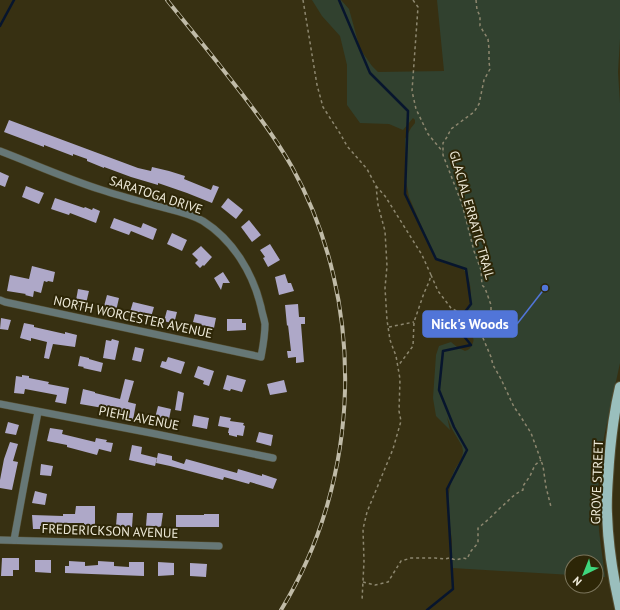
<svg xmlns="http://www.w3.org/2000/svg" width="620" height="610" font-family="'PT Sans',sans-serif">
	<style>
		.green { fill: #31412f }
		.lines { fill: none; stroke-linecap: round; stroke-linejoin: round }
		.stream { stroke: #07152d; stroke-width: 2.5 }
		.building { fill: #aea8c8 }
		.minor-casing { stroke: #544e32; stroke-width: 8 }
		.primary-casing { stroke: #544e32; stroke-width: 12 }
		.path { stroke: #8d876f; stroke-width: 1.5; stroke-dasharray: 3 3; stroke-linecap: butt }
		.minor { stroke: #667776; stroke-width: 7 }
		.primary { stroke: #9abfbd; stroke-width: 10 }
		.rail-casing { stroke: #c0bba7; stroke-width: 4 }
		.rail { stroke: #2d2607; stroke-width: 2.5; stroke-dasharray: 8; stroke-linecap: butt }
		.labels { text-anchor: middle; dominant-baseline: central; stroke-width: 4; stroke-linejoin: round; paint-order: stroke }
		.street-label { font-size: 13px; fill: #eeead9; stroke: #2d2607 }
		.leader { fill: none; stroke: #5175d8; stroke-width: 1.5 }
		.callout-dot { fill: #5175d8; stroke: #2d2607; stroke-width: 1.5 }
		.callout { fill: #5175d8; stroke: #5175d8; stroke-width: 1.5 }
		.callout-label { font-size: 14px; text-anchor: middle; font-weight: bold; fill: #fff }
	</style>
	<rect width="100%" height="100%" fill="#373012"/>
	<path class="green" d="M 312,0 L 341,0 L 349,9 L 360,49 L 372,66 L 378,72 L 444,71 L 437,0 L 620,0 L 620,39 L 618,72 L 620,103 L 620,363 L 604,437 L 600,466 L 598,489 L 599,531 L 605,577 L 596,576 L 596,562 L 572,562 L 572,575 L 452,568 L 452,541 L 448,509 L 448,499 L 452,476 L 455,469 L 462,458 L 463,451 L 462,446 L 452,429 L 447,417 L 450,430 L 436,416 L 433,398 L 436,355 L 439,346 L 451,342 L 457,347 L 465,351 C 468,350 470,349 472,345 C 478,334 464,331 463,321 C 463,316 466,313 468,310 C 472,299 472,283 466,273 C 461,264 452,266 444,263 C 440,262 437,259 434,255 L 409,197 L 406,181 L 405,139 L 411,128 L 415,123 L 415,120 L 413,118 L 403,130 L 389,124 L 360,123 L 347,105 L 347,65 L 340,36 L 322,16 Z"/>
	<g class="lines">
		<g class="stream">
			<path d="M 339,0 L 370,73 L 408,111 L 405,194 L 436,259 L 466,269 L 471,304 L 455,325 L 471,345 L 443,351 L 439,390 L 454,427 L 467,450 L 447,489 L 453,589 L 427,610"/>
			<path d="M 0,26 L 14,0"/>
		</g>
	</g>
	<g class="building">
		<path d="M 9,120 L 138,168 L 151,171 L 152,167 L 169,171 L 185,176 L 184,179 L 211,190 L 213,185 L 219,187 L 212,203 L 187,193 L 158,183 L 158,185 L 131,177 L 104,167 L 104,168 L 87,161 L 87,159 L 73,154 L 73,156 L 44,145 L 44,147 L 4,132 Z"/>
		<path d="M 0,172 L 9,176 L 5,187 L 0,185 Z"/>
		<path d="M 26,186 L 44,193 L 39,204 L 22,197 Z"/>
		<path d="M 55,198 L 84,208 L 85,207 L 92,210 L 93,208 L 100,211 L 96,223 L 70,213 L 69,215 L 51,209 Z"/>
		<path d="M 228,198 L 243,210 L 236,219 L 221,207 Z"/>
		<path d="M 114,218 L 141,228 L 143,223 L 157,229 L 153,240 L 131,231 L 129,235 L 110,228 Z"/>
		<path d="M 249,220 L 261,235 L 252,242 L 241,227 Z"/>
		<path d="M 172,233 L 187,240 L 182,251 L 167,244 Z"/>
		<path d="M 270,244 L 280,260 L 268,267 L 263,258 L 265,257 L 260,250 Z"/>
		<path d="M 201,246 L 212,257 L 204,266 L 203,265 L 200,268 L 195,263 L 198,260 L 192,254 Z"/>
		<path d="M 32,266 L 55,272 L 53,282 L 48,281 L 47,282 L 44,281 L 41,293 L 34,291 L 33,297 L 25,295 L 26,294 L 7,291 L 10,275 L 29,279 Z"/>
		<path d="M 223,272 L 230,283 L 223,283 L 221,290 L 214,278 Z"/>
		<path d="M 285,274 L 288,283 L 291,283 L 294,291 L 279,295 L 275,277 Z"/>
		<path d="M 78,289 L 89,291 L 85,308 L 75,306 Z"/>
		<path d="M 107,295 L 119,298 L 116,311 L 111,310 L 111,312 L 103,310 Z"/>
		<path d="M 133,302 L 154,307 L 151,317 L 130,312 Z"/>
		<path d="M 298,304 L 299,317 L 305,317 L 305,324 L 301,324 L 304,362 L 296,363 L 296,357 L 288,358 L 287,351 L 291,351 L 288,325 L 287,326 L 285,305 Z"/>
		<path d="M 167,310 L 177,312 L 174,324 L 164,321 Z"/>
		<path d="M 195,314 L 216,318 L 214,328 L 201,325 L 202,324 L 193,322 Z"/>
		<path d="M 1,318 L 11,320 L 8,330 L 0,329 Z"/>
		<path d="M 227,319 L 242,319 L 242,323 L 246,323 L 246,330 L 227,331 Z"/>
		<path d="M 24,323 L 34,325 L 34,327 L 65,334 L 65,332 L 77,335 L 75,347 L 53,344 L 49,359 L 44,358 L 47,342 L 31,338 L 31,341 L 20,338 Z"/>
		<path d="M 112,339 L 119,341 L 115,360 L 103,358 L 106,340 L 111,341 Z"/>
		<path d="M 135,347 L 144,349 L 141,362 L 132,360 Z"/>
		<path d="M 80,356 L 89,358 L 89,359 L 103,363 L 101,372 L 83,368 L 84,367 L 78,366 Z"/>
		<path d="M 168,357 L 185,362 L 181,374 L 160,367 L 162,361 L 166,362 Z"/>
		<path d="M 198,366 L 214,371 L 209,386 L 203,384 L 204,381 L 194,377 Z"/>
		<path d="M 22,375 L 29,376 L 29,378 L 49,382 L 48,384 L 69,388 L 66,404 L 55,402 L 57,395 L 25,389 L 24,394 L 14,393 L 16,376 L 22,377 Z"/>
		<path d="M 227,375 L 246,380 L 242,392 L 231,389 L 230,391 L 223,389 Z"/>
		<path d="M 125,379 L 134,381 L 128,402 L 136,404 L 133,420 L 125,418 L 125,417 L 107,412 L 107,410 L 103,408 L 80,404 L 83,389 L 95,392 L 95,393 L 120,399 Z"/>
		<path d="M 284,380 L 287,392 L 270,395 L 267,384 Z"/>
		<path d="M 178,391 L 184,393 L 181,411 L 175,410 Z"/>
		<path d="M 158,406 L 171,409 L 169,419 L 163,418 L 162,424 L 154,422 Z"/>
		<path d="M 194,415 L 209,418 L 207,429 L 192,426 Z"/>
		<path d="M 220,416 L 231,418 L 230,421 L 244,423 L 243,425 L 245,426 L 243,436 L 237,435 L 237,437 L 229,435 L 229,433 L 228,433 L 229,428 L 218,426 Z"/>
		<path d="M 8,422 L 19,425 L 16,435 L 5,433 Z"/>
		<path d="M 50,428 L 63,430 L 62,434 L 95,442 L 96,438 L 107,440 L 106,442 L 113,443 L 111,452 L 99,449 L 97,455 L 67,447 L 67,445 L 47,441 Z"/>
		<path d="M 259,432 L 273,435 L 271,446 L 256,442 Z"/>
		<path d="M 10,442 L 18,444 L 13,461 L 18,462 L 12,490 L 0,488 L 0,480 L 4,459 Z"/>
		<path d="M 132,445 L 142,447 L 141,454 L 157,458 L 155,466 L 129,460 Z"/>
		<path d="M 158,453 L 172,456 L 172,460 L 184,464 L 186,459 L 237,473 L 238,469 L 262,476 L 262,474 L 277,479 L 273,489 L 250,482 L 249,484 L 224,477 L 223,480 L 170,466 L 156,463 Z"/>
		<path d="M 41,464 L 53,466 L 51,476 L 40,475 Z"/>
		<path d="M 35,491 L 47,494 L 45,505 L 32,503 Z"/>
		<path d="M 76,506 L 95,506 L 95,526 L 84,525 L 84,523 L 57,523 L 57,524 L 44,524 L 44,526 L 40,526 L 40,529 L 33,529 L 32,515 L 63,516 L 63,514 L 75,514 Z"/>
		<path d="M 117,513 L 133,513 L 132,527 L 116,526 Z"/>
		<path d="M 147,513 L 163,513 L 161,527 L 146,526 Z"/>
		<path d="M 204,514 L 219,514 L 219,527 L 176,527 L 176,515 L 204,515 Z"/>
		<path d="M 2,558 L 19,558 L 19,570 L 13,570 L 13,576 L 1,576 Z"/>
		<path d="M 35,560 L 51,560 L 51,573 L 35,572 Z"/>
		<path d="M 69,561 L 85,562 L 85,566 L 98,565 L 98,561 L 114,562 L 114,566 L 129,567 L 129,562 L 144,562 L 144,576 L 65,573 L 65,566 L 69,566 Z"/>
		<path d="M 158,562 L 174,563 L 174,575 L 158,576 Z"/>
		<path d="M 190,563 L 207,564 L 206,577 L 190,576 Z"/>
	</g>
	<g class="lines">
		<g class="minor-casing">
			<g id="minor">
				<path d="M 0,151 C 34,164 67,179 102,190 C 120,196 139,201 157,206 C 172,210 189,213 203,221 C 233,240 253,273 261,307 C 262,313 264,318 265,324 C 265,336 263,346 261,357 L 5,302 L 0,300"/>
				<path d="M 0,404 L 151,433 L 273,458"/>
				<path d="M 0,540 L 219,546"/>
				<path d="M 14,540 L 24,485 L 38,412"/>
			</g>
		</g>
		<g class="primary-casing">
			<path id="primary" d="M 620,387 C 614,412 611,437 609,462 C 608,480 606,497 607,514 C 608,546 613,577 620,608"/>
		</g>
		<g class="path">
			<path d="M 303,0 L 317,85 L 323,107 L 341,135 L 347,146 L 367,169 L 376,186 L 378,205 L 385,231 L 387,266 L 385,288 L 387,320 L 390,340 L 396,356 L 400,379 L 399,411 L 401,421 L 393,449 L 367,512 L 363,529 L 364,561 L 362,601"/>
			<path d="M 413,0 L 418,7 L 412,91 L 416,109 L 428,134 L 443,152"/>
			<path d="M 476,0 L 477,10 L 480,16 L 480,26 L 488,39 L 489,49 L 489,62 L 490,69 L 484,80 L 479,104 L 474,112 L 451,129 L 447,137 L 443,143 L 443,155 L 462,204 L 474,251 L 481,270 L 482,285 L 485,288 L 491,305 L 491,312 L 480,331"/>
			<path d="M 376,186 L 385,196 L 422,255 L 431,275 L 429,282 L 424,293 L 414,322 L 413,346 L 398,366"/>
			<path d="M 431,275 L 438,291 L 451,308 L 460,313 L 466,322 L 480,331 L 491,357 L 493,365 L 501,379 L 514,407 L 519,414 L 531,433 L 543,466 L 546,487 L 551,507"/>
			<path d="M 389,327 L 414,322"/>
			<path d="M 363,582 L 375,585 L 388,582 L 401,561 L 411,558 L 435,558 L 445,559 L 449,558 L 456,560 L 463,558 L 467,559 L 471,551 L 478,543 L 478,528 C 486,522 493,515 500,508 C 509,501 512,495 523,490 L 523,486 L 530,476 L 535,465 L 541,460"/>
		</g>
		<use href="#minor" class="minor"/>
		<use href="#primary" class="primary"/>
		<g class="rail-casing">
			<path id="rail" d="M 167,0 C 187,25 208,50 228,76 C 251,105 274,135 292,167 C 367,303 362,478 281,610"/>
		</g>
		<use href="#rail" class="rail"/>
	</g>
	<g class="labels">
		<g class="street-label">
			<text transform="translate(156 195) rotate(18)">SARATOGA DRIVE</text>
			<text transform="translate(472 215) rotate(74)">GLACIAL ERRATIC TRAIL</text>
			<text transform="translate(133 317) rotate(12)">NORTH WORCESTER AVENUE</text>
			<text transform="translate(139 418) rotate(11)">PIEHL AVENUE</text>
			<text transform="translate(597 482) rotate(-88)">GROVE STREET</text>
			<text transform="translate(110 531) rotate(2)">FREDERICKSON AVENUE</text>
		</g>
	</g>
	<path class="leader" d="M545 288L517 324"/>
	<circle class="callout-dot" cx="545" cy="288" r="4"/>
	<rect class="callout" x="423" y="311" width="94" height="26" rx="4"/>
	<g class="callout-label">
		<text x="470" y="329">Nick's Woods</text>
	</g>
	<g transform="translate(584 574) rotate(223)"><circle r="19" fill="#2d2607" stroke="#7a745b"/>
	<path d="M0-3L7 15L0 10L-7 15Z" fill="#3fd77d"/>
	<text y="-6" font-size="11" font-weight="bold" text-anchor="middle" fill="#eeead9">N</text>
	</g>
</svg>
